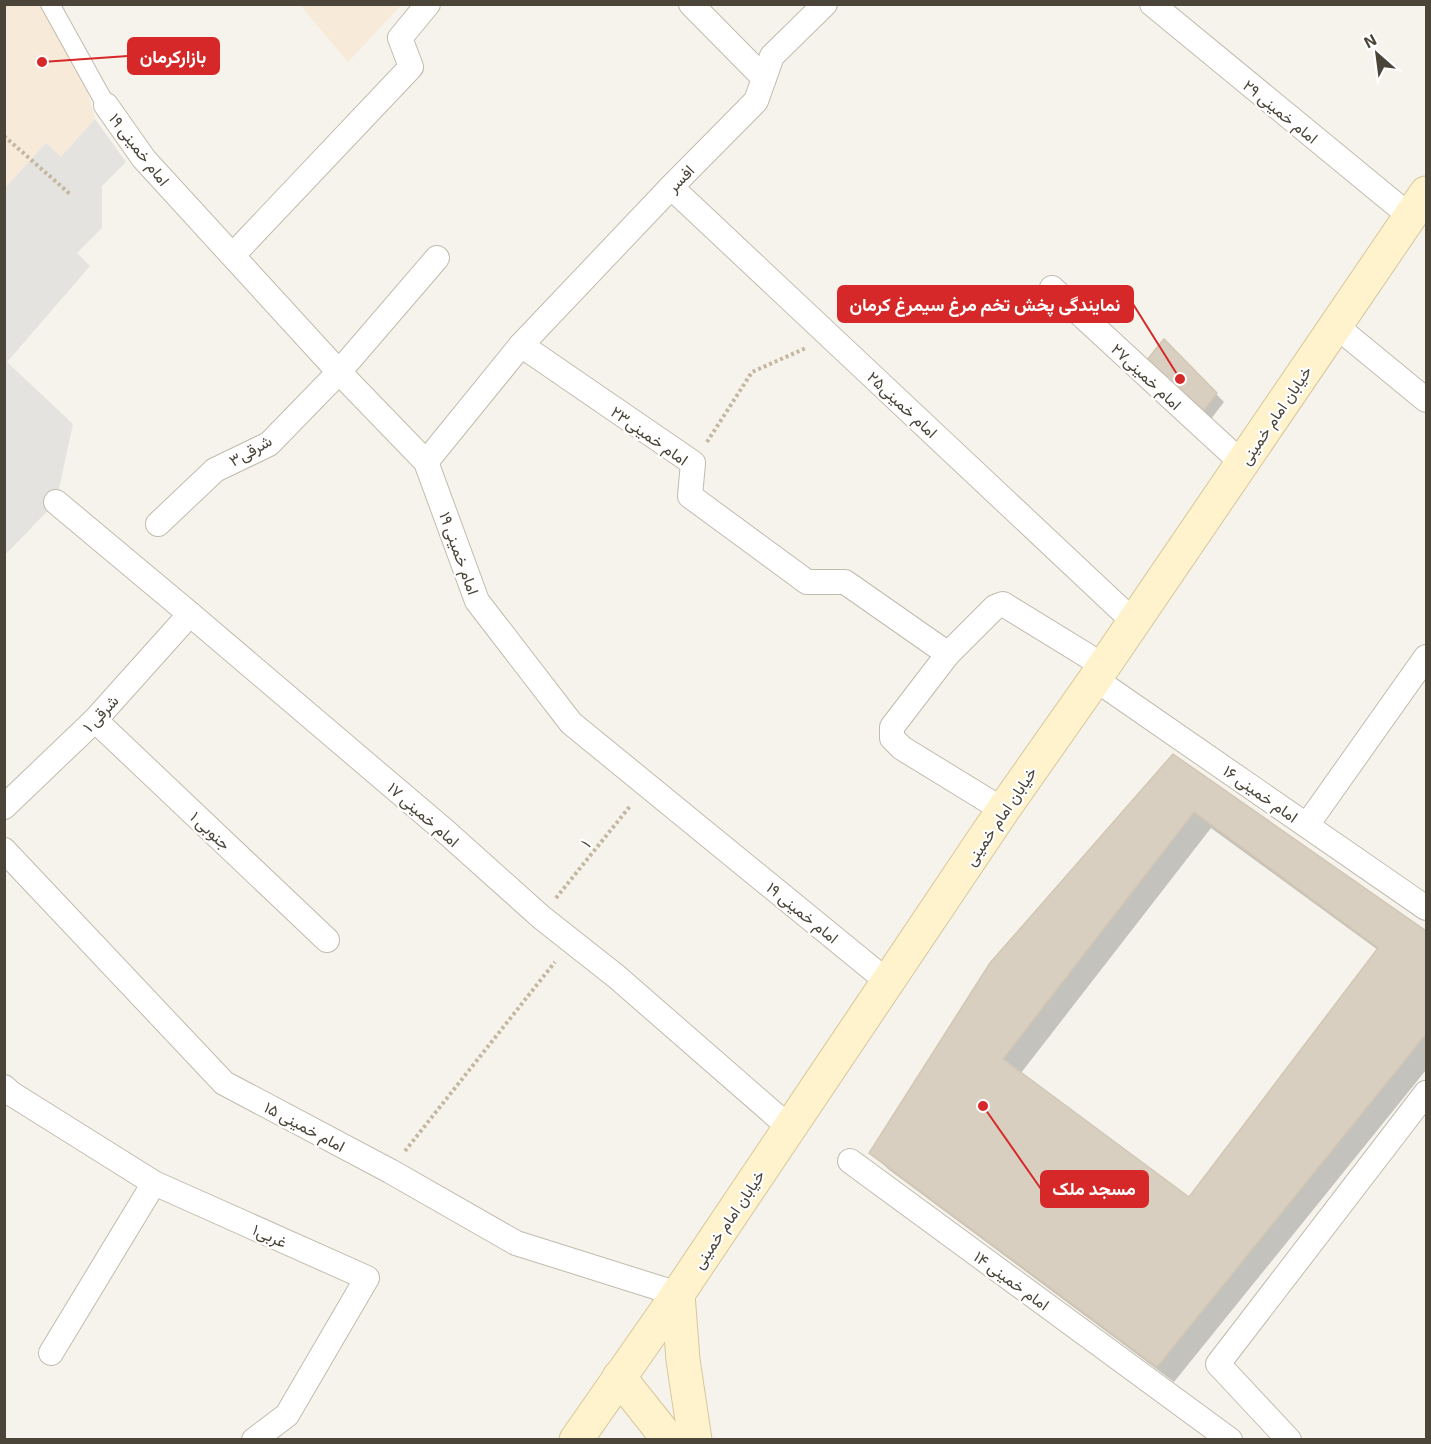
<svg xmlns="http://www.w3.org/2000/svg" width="1431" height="1444" font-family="'Exo 2',Vazirmatn,sans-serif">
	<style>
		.commercial { fill: #f7ead8 }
		.parking { fill: #e5e3e0 }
		.shadow { fill: #0003; fill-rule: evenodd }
		.building { fill: #d8cfc1; stroke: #d3c7b4; stroke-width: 1.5; fill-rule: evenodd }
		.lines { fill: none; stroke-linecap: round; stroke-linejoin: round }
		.pedestrian-casing { stroke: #c2bbae; stroke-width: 20 }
		.minor-casing { stroke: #c2bbae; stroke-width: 26 }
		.secondary-casing { stroke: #d6c79b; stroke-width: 35 }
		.path { stroke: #c4b79f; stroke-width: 4; stroke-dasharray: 3 3; stroke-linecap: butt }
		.pedestrian { stroke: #fff; stroke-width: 18 }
		.minor { stroke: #fff; stroke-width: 24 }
		.secondary { stroke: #fff3cd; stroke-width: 33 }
		.labels { text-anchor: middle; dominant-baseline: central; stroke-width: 4.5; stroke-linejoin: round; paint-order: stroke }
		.street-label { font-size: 16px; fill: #4b4439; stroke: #fff }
		.leader { fill: none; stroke: #d62828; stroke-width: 2 }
		.callout-dot { fill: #d62828; stroke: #fff; stroke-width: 2 }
		.callout { fill: #d62828; stroke: #d62828; stroke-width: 2 }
		.callout-label { font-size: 18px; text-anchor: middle; font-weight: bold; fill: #fff }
	</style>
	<rect width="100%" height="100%" fill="#f6f3ec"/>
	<g class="commercial">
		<path d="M 5,5 L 64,5 L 95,119 L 61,157 L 46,143 L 5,188 Z"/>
		<path d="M 300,5 L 401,5 L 348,62 Z"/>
	</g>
	<path class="parking" d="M 95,119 L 126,162 L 102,186 L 102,228 L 77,253 L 90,266 L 7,362 L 73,424 L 56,502 L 5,555 L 5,188 L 46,143 L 61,157 Z"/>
	<g class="shadow">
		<path d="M 1164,341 L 1224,402 L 1207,424 Z"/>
		<path d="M 1173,756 L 1426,933 L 1426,1070 L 1174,1382 L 888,1169 L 871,1152 ZM 1211,828 L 1378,950 L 1189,1200 L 1021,1073 Z"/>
	</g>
	<g class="building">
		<path d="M 1164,339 L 1217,393 L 1199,417 L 1143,365 Z"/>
		<path d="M 1173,754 L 1426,931 L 1426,1034 L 1157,1367 L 869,1153 L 990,963 ZM 1194,812 L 1378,948 L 1189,1197 L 1003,1059 Z"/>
	</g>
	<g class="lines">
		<g class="pedestrian-casing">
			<path id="pedestrian" d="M 50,4 L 106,105"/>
		</g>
		<g class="minor-casing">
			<g id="minor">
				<path d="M 691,4 L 764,78"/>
				<path d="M 1152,4 L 1411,217"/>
				<path d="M 106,105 L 144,159 L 339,372 L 426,462 L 477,601 L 571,723 L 888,982"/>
				<path d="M 671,187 L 1134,622"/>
				<path d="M 233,255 L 411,67 L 400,38 L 428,4"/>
				<path d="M 1052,288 L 1242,463"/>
				<path d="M 1336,326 L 1426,400"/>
				<path d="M 521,345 L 693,463 L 690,496 L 807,582 L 845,582 L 948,654"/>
				<path d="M 426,462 L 521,345 L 671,187 L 756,101 L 772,56 L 825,4"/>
				<path d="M 56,502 L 190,614 L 445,831 L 541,917 L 617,977 L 789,1127"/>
				<path d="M 158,524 L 215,470 L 269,444 L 339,372 L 437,258"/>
				<path d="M 1095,679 L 1426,908"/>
				<path d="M 95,720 L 327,940"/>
				<path d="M 4,807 L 95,720 L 190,614"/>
				<path d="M 1003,810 L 902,748 L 892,738 L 892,727 L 948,654 L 995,607 L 1003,604 L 1104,666"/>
				<path d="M 1307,825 L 1426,657"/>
				<path d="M 4,850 L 224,1083 L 390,1171 L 516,1243 L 678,1294"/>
				<path d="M 4,1087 L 12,1094 L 154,1183 L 367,1278 L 287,1415 L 254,1440"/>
				<path d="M 850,1161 L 1230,1440"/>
				<path d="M 51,1353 L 154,1183"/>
				<path d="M 1289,1440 L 1218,1364 L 1426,1093"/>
			</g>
		</g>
		<g class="secondary-casing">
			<g id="secondary">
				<path d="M 678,1294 L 683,1360 L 695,1440"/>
				<path d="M 619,1377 L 669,1440"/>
				<path d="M 576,1440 L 678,1294 L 1003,810 L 1095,679 L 1426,193"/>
			</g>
		</g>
		<g class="path">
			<path d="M 4,136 L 70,194"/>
			<path d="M 707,442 L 752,372 L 806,348"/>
			<path d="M 556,898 L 631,805"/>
			<path d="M 405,1151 L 555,962"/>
		</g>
		<use href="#pedestrian" class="pedestrian"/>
		<use href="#minor" class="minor"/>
		<use href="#secondary" class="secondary"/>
	</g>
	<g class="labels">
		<g class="street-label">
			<text transform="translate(1281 111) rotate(39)">امام خمینی ۲۹</text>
			<text transform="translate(140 149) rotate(52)">امام خمینی ۱۹</text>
			<text transform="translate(680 178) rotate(-46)">افسر</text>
			<text transform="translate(1147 376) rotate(43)">امام خمینی۲۷</text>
			<text transform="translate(903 404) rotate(43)">امام خمینی۲۵</text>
			<text transform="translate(1275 415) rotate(-56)">خیابان امام خمینی</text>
			<text transform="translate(650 435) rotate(35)">امام خمینی۲۳</text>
			<text transform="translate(250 450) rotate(-30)">شرقی۳</text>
			<text transform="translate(460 553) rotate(70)">امام خمینی ۱۹</text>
			<text transform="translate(100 713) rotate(-47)">۱ شرقی</text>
			<text transform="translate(1261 793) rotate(35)">امام خمینی ۱۶</text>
			<text transform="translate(424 814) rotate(41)">امام خمینی ۱۷</text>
			<text transform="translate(1000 816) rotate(-56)">خیابان امام خمینی</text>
			<text transform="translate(211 830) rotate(43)">۱ جنوبی</text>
			<text transform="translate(585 843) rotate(-51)">۱</text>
			<text transform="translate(803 912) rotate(39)">امام خمینی ۱۹</text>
			<text transform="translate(305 1126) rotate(28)">امام خمینی ۱۵</text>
			<text transform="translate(728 1219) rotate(-56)">خیابان امام خمینی</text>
			<text transform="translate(270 1235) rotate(24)">غربی۱</text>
			<text transform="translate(1012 1280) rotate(36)">امام خمینی ۱۴</text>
		</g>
	</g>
	<path class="leader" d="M42 62L128 56M1180 379L1133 304M983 1106L1041 1189"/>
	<g class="callout-dot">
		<circle cx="42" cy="62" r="6"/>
		<circle cx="1180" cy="379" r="6"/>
		<circle cx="983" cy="1106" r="6"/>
	</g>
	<g class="callout">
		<rect x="128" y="38" width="91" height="36" rx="6"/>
		<rect x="838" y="286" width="295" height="36" rx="6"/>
		<rect x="1041" y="1171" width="107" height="36" rx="6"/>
	</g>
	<g class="callout-label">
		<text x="173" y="63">بازارکرمان</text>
		<text x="985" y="311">نمایندگی پخش تخم مرغ سیمرغ کرمان</text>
		<text x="1094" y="1195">مسجد ملک</text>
	</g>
	<rect width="1431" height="1444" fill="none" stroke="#4b4439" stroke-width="12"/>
	<g transform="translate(1377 54) rotate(332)" stroke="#ffffff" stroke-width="4.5" paint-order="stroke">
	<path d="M0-4.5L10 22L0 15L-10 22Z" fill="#4b4439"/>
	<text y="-9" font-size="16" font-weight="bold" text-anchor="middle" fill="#4b4439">N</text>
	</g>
</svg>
